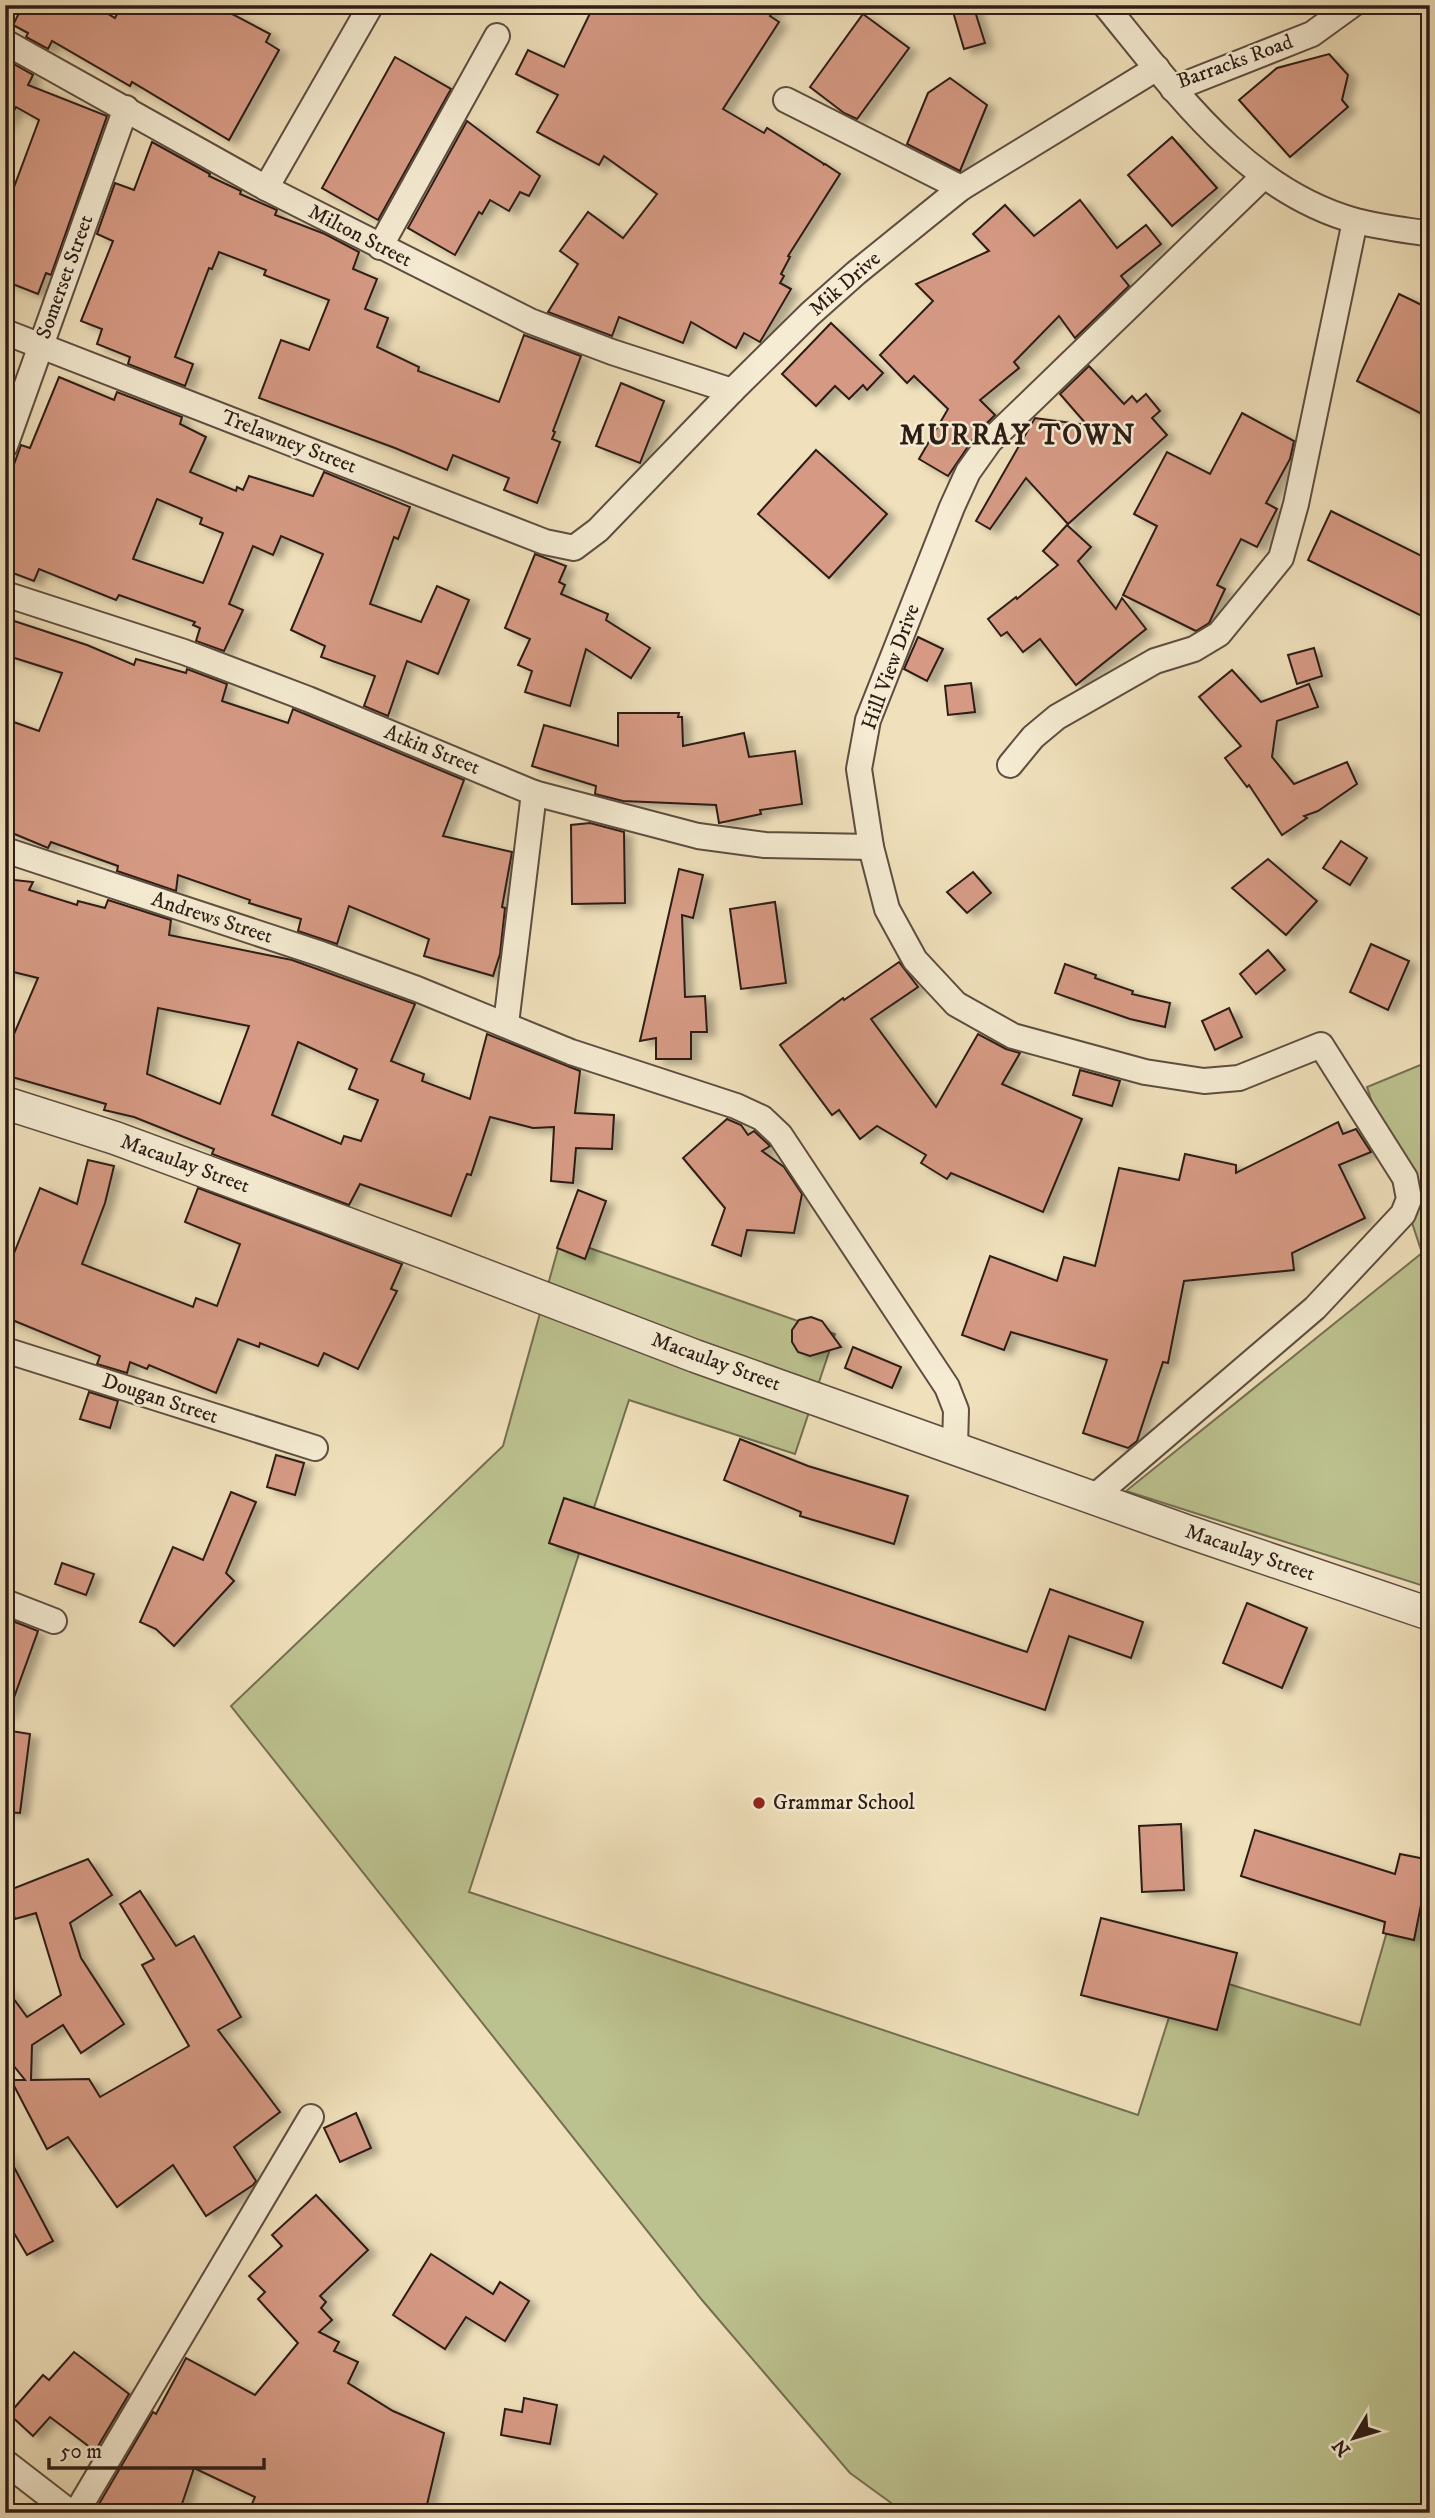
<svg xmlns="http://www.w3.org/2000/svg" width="1435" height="2518" font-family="'IM FELL DW Pica',serif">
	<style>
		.green { fill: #bcc28f; stroke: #746f52; stroke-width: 2 }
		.building { fill: #d69a84; stroke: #2d1c16; stroke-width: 2; fill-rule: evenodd; filter: url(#shadow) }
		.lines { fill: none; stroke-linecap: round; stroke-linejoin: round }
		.minor-casing { stroke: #5e4d40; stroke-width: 28 }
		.tertiary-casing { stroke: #5e4d40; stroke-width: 35 }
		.minor { stroke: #f5ecd3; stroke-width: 24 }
		.tertiary { stroke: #f5ecd3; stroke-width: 32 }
		.poi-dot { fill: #8f2418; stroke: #f5ecd3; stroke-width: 2.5 }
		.labels { text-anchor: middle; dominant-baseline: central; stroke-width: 5; stroke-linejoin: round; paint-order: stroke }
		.street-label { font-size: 21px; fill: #2d1c16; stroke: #f5ecd3 }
		.poi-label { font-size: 21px; fill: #2d1c16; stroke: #f5ecd3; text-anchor: start }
		.district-label { font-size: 28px; font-weight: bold; letter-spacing: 2px; fill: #2d1c16; stroke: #f5ecd3 }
	</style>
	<defs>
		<filter id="shadow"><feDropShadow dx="8" dy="4.5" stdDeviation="3.5" flood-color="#0004"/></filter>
	</defs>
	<rect width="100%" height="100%" fill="#f0e1bc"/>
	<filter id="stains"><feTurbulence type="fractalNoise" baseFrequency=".00286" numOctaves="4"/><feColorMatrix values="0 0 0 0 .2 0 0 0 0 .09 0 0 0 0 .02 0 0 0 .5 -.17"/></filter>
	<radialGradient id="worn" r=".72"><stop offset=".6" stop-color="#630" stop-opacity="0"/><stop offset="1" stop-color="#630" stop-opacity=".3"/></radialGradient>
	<g class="green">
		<path d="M 1430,1061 L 1430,1588 L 1126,1491 L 1422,1253 L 1367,1087 Z"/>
		<path d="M 561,1238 L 835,1334 L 795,1454 L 629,1400 L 469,1892 L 1138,2115 L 1184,1970 L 1360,2025 L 1397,1897 L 1430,1904 L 1430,2513 L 905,2513 L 850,2473 L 702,2300 L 231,1706 L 503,1446 Z"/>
	</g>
	<g class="building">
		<path d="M 23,5 L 93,5 L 115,18 L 122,5 L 215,5 L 270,34 L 266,42 L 279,50 L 229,140 L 132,82 L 130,86 L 52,41 L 48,49 L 26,37 L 28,33 L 13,25 Z"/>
		<path d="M 594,5 L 778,5 L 770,16 L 779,22 L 723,109 L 764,133 L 767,128 L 824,164 L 823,165 L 825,164 L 840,174 L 788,256 L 790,257 L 781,274 L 784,276 L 780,283 L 791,289 L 760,342 L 744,333 L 736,348 L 691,322 L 683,343 L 619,317 L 612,336 L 548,312 L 578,264 L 560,251 L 588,212 L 623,238 L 657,194 L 604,156 L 599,165 L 537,132 L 558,95 L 516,74 L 528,50 L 564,67 Z"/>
		<path d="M 951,5 L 973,5 L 985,43 L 964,49 Z"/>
		<path d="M 863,14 L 909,48 L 857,119 L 844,113 L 810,87 Z"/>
		<path d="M 1329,54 L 1348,75 L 1342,100 L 1348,107 L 1290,157 L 1239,100 L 1277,68 Z"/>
		<path d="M 395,57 L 451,89 L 378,220 L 322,188 Z"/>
		<path d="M 12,63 L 33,75 L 28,85 L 107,116 L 51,275 L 46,273 L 38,294 L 5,281 L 5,184 L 14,187 L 39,120 L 16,107 L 5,126 L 5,75 Z"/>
		<path d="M 950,78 L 987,105 L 960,171 L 907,144 L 928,93 Z"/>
		<path d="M 467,121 L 540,176 L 529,196 L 520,192 L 509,211 L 490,200 L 482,214 L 479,212 L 455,255 L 408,228 Z"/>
		<path d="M 1172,137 L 1217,188 L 1172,226 L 1128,175 Z"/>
		<path d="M 152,142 L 210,174 L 209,176 L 241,191 L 240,194 L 277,210 L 275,215 L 325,234 L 359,252 L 353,269 L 377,279 L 365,309 L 388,318 L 377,347 L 419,367 L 418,371 L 499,402 L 524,335 L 581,356 L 553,431 L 555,432 L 552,439 L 560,442 L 537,503 L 504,490 L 509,478 L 453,455 L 447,470 L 395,448 L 259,398 L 281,340 L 309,350 L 329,300 L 264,275 L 266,270 L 219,252 L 212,269 L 209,268 L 175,357 L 193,364 L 185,386 L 128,364 L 130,357 L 97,344 L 102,329 L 81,321 L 113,241 L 97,234 L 115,183 L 134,190 Z"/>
		<path d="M 1080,200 L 1117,248 L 1146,225 L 1161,244 L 1121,276 L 1129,286 L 1075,338 L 1059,316 L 1014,362 L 1019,368 L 980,400 L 995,415 L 978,432 L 948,476 L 919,459 L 948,409 L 914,376 L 907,383 L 880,355 L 933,301 L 916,284 L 989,251 L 973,234 L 1005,205 L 1034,236 Z"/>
		<path d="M 1399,294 L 1430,309 L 1430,418 L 1357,381 Z"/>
		<path d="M 831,323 L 883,373 L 867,390 L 863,385 L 849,399 L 835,386 L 816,406 L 782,374 Z"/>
		<path d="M 1089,366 L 1124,404 L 1132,396 L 1137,402 L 1146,394 L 1160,411 L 1152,418 L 1167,435 L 1068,524 L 1026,478 L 990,529 L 976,521 L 1035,418 L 1087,425 L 1060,394 Z"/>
		<path d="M 59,377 L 114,400 L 117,392 L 182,417 L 180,424 L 206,437 L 190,472 L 236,491 L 237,487 L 243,490 L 249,476 L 313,496 L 324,472 L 410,507 L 398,539 L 394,537 L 370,604 L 421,622 L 437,586 L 469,600 L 438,674 L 407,661 L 388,716 L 364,706 L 375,676 L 321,657 L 325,646 L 291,630 L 323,554 L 281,536 L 273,555 L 253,546 L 229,604 L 243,610 L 224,651 L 196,641 L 200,628 L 193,625 L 195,622 L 119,595 L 116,600 L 39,569 L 34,581 L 5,570 L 5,465 L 13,467 L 21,445 L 30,448 ZM 157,499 L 202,518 L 200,524 L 223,533 L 203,583 L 133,559 Z"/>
		<path d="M 621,383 L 664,401 L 640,463 L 596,446 Z"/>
		<path d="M 1242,413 L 1294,441 L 1290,459 L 1266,503 L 1277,509 L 1257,547 L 1241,539 L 1217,585 L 1225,589 L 1209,623 L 1196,631 L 1123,595 L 1157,526 L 1134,514 L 1167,452 L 1210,474 Z"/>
		<path d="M 816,450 L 887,514 L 829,578 L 758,514 Z"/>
		<path d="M 1331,511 L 1430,560 L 1430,620 L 1308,560 Z"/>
		<path d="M 1067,525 L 1091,547 L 1078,561 L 1116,609 L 1122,598 L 1146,629 L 1076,685 L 1040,639 L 1023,652 L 1007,632 L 1001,636 L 988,619 L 1016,597 L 1017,599 L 1058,565 L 1043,551 Z"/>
		<path d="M 535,554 L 566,566 L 559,582 L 565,585 L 561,594 L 608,614 L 606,620 L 650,648 L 631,678 L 586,649 L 570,706 L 525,692 L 532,671 L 518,665 L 530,639 L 505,628 Z"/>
		<path d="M 5,618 L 87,645 L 134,665 L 136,659 L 186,673 L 187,669 L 227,684 L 222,701 L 288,723 L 293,709 L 464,780 L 443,836 L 512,852 L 502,907 L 505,908 L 500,954 L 493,976 L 424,956 L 429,939 L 349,906 L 337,944 L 298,931 L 301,919 L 249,903 L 250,900 L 178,875 L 176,891 L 117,871 L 118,866 L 51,842 L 48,848 L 5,830 L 5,719 L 39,731 L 62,673 L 5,655 Z"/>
		<path d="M 918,637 L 943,649 L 927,681 L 904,669 Z"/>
		<path d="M 1314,648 L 1322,676 L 1297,684 L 1288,655 Z"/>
		<path d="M 1232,670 L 1261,702 L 1309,684 L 1318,707 L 1277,721 L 1272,757 L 1294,784 L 1347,762 L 1357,784 L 1318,811 L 1304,816 L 1307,818 L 1282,835 L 1249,785 L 1247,787 L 1225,758 L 1241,746 L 1199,697 Z"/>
		<path d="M 971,683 L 975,712 L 948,715 L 945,686 Z"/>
		<path d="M 618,713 L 679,713 L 678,717 L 682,717 L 683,746 L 744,733 L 749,757 L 795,751 L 802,804 L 760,810 L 761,814 L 719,823 L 716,805 L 623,801 L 595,794 L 596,786 L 532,766 L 544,725 L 618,746 Z"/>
		<path d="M 590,823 L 624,832 L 625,903 L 572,904 L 571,825 Z"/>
		<path d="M 1341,841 L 1367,858 L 1350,885 L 1323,868 Z"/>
		<path d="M 1268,859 L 1317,901 L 1286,935 L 1232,888 Z"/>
		<path d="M 679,869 L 703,875 L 693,918 L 682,915 L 685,997 L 705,996 L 707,1032 L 691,1032 L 691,1059 L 656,1059 L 656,1038 L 640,1041 Z"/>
		<path d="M 973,872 L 991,893 L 967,913 L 947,892 Z"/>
		<path d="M 5,879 L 33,882 L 29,890 L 77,905 L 78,901 L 105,908 L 108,900 L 171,920 L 169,935 L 292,960 L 415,1004 L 391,1061 L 424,1074 L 422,1081 L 470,1099 L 487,1034 L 580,1071 L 575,1113 L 614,1115 L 612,1149 L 576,1148 L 573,1183 L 551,1181 L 554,1127 L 533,1128 L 490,1117 L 471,1175 L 467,1174 L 451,1216 L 360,1184 L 349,1205 L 212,1154 L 214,1149 L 134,1117 L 104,1110 L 106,1104 L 5,1075 L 5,1055 L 38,978 L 5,970 ZM 158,1008 L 249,1026 L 220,1104 L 147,1074 ZM 298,1042 L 357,1069 L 349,1089 L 378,1100 L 361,1141 L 344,1136 L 341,1144 L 272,1115 Z"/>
		<path d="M 775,902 L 786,983 L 741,989 L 730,909 Z"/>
		<path d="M 1371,944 L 1409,961 L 1388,1010 L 1350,992 Z"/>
		<path d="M 1268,950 L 1285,970 L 1256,994 L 1240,974 Z"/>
		<path d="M 899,962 L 918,987 L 871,1019 L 936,1107 L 978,1034 L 1006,1049 L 1020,1053 L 1002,1084 L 1082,1119 L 1043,1212 L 951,1173 L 947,1179 L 921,1163 L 926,1155 L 877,1126 L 860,1139 L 839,1110 L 832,1115 L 780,1045 L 843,998 L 844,1000 Z"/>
		<path d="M 1065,964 L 1096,975 L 1095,978 L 1133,991 L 1132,994 L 1170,1003 L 1165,1027 L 1130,1019 L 1055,993 Z"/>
		<path d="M 1229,1008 L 1242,1037 L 1215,1050 L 1202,1021 Z"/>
		<path d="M 1080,1070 L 1120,1081 L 1112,1106 L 1073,1095 Z"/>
		<path d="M 727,1119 L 741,1125 L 748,1135 L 754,1131 L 769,1145 L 770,1146 L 762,1151 L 784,1167 L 802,1194 L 794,1233 L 747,1230 L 741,1256 L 712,1245 L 725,1208 L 683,1158 Z"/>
		<path d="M 1338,1122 L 1343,1134 L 1356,1129 L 1371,1152 L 1339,1165 L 1365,1218 L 1292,1253 L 1294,1270 L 1184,1281 L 1168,1363 L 1163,1362 L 1137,1441 L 1128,1448 L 1083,1433 L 1107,1360 L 1011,1332 L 1004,1350 L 962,1335 L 990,1256 L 1057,1281 L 1064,1257 L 1095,1266 L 1119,1168 L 1179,1180 L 1185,1154 L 1236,1165 L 1236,1173 Z"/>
		<path d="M 88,1160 L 114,1166 L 105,1203 L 82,1264 L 193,1307 L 196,1298 L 217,1306 L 240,1244 L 185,1222 L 198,1188 L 402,1264 L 391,1289 L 397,1291 L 358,1369 L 324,1353 L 318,1366 L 260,1343 L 259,1347 L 238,1339 L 216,1393 L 149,1365 L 147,1369 L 130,1362 L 127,1373 L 97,1364 L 100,1356 L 5,1317 L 5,1276 L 40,1188 L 77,1204 Z"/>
		<path d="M 578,1190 L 606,1201 L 585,1259 L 557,1248 Z"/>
		<path d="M 811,1317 L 822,1321 L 841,1347 L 810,1356 L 798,1352 L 792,1342 L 792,1330 L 799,1320 Z"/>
		<path d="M 853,1347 L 901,1367 L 892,1388 L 845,1368 Z"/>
		<path d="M 89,1392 L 118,1401 L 110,1428 L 80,1419 Z"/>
		<path d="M 740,1439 L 808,1466 L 908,1496 L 894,1544 L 800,1516 L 801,1512 L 724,1480 Z"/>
		<path d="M 276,1455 L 304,1463 L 295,1495 L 267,1487 Z"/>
		<path d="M 231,1492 L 256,1502 L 226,1573 L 234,1581 L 174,1646 L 156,1629 L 140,1622 L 173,1547 L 203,1560 Z"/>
		<path d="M 564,1498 L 1027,1652 L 1050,1589 L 1143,1622 L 1131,1658 L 1069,1636 L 1045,1710 L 549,1543 Z"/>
		<path d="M 62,1563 L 94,1574 L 86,1595 L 55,1584 Z"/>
		<path d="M 1247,1603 L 1307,1628 L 1282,1688 L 1223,1663 Z"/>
		<path d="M 5,1618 L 38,1631 L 8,1714 L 5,1713 Z"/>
		<path d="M 5,1730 L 30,1734 L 20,1813 L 5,1812 Z"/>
		<path d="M 1181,1824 L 1184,1890 L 1142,1892 L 1139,1826 Z"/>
		<path d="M 1255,1830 L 1395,1874 L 1400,1854 L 1430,1860 L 1414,1940 L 1383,1933 L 1385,1922 L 1241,1876 Z"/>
		<path d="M 88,1859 L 112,1895 L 70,1923 L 81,1958 L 124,2024 L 81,2053 L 63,2025 L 32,2045 L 31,2080 L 89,2079 L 100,2097 L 189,2046 L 142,1965 L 154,1959 L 120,1904 L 140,1891 L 176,1946 L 194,1936 L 241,2017 L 218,2030 L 280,2112 L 234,2147 L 256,2181 L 253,2185 L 206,2216 L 173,2165 L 117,2207 L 68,2137 L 47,2149 L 11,2080 L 25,2080 L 5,2055 L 5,1987 L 27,2017 L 61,1995 L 36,1913 L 15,1919 L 7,1891 Z"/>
		<path d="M 1101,1918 L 1237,1953 L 1217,2030 L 1081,1995 Z"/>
		<path d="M 356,2113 L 371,2148 L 340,2162 L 324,2128 Z"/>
		<path d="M 5,2150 L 53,2241 L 27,2255 L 5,2218 Z"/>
		<path d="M 316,2195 L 368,2250 L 320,2296 L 326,2302 L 321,2308 L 332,2320 L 319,2332 L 339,2342 L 334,2351 L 358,2362 L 348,2383 L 393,2411 L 444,2433 L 425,2513 L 248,2513 L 255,2497 L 194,2468 L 179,2513 L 126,2513 L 99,2504 L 153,2412 L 156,2414 L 186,2358 L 255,2395 L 298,2343 L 258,2299 L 265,2292 L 249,2276 L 282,2246 L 272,2235 Z"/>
		<path d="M 431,2254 L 493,2294 L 500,2282 L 529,2301 L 505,2341 L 466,2317 L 445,2349 L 393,2315 Z"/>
		<path d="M 74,2352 L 129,2394 L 95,2451 L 50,2417 L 33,2436 L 9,2414 L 43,2375 L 49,2380 Z"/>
		<path d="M 524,2398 L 557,2405 L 550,2444 L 501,2435 L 505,2409 L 522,2412 Z"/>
	</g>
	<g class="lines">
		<g class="minor-casing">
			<g id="minor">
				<path d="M 1105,5 C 1174,89 1245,191 1356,221 C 1380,227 1405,230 1430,234"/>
				<path d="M 5,42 L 266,188 L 530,321 L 612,352 L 732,391"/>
				<path d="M 1173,89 L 1312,34 L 1352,5"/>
				<path d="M 786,100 L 961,188"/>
				<path d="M 266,188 L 371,5"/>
				<path d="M 380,247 L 497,36"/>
				<path d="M 5,332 L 545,542 L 574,548 L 598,530 L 732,391 L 810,314 L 856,273 L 961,188 L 1157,68"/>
				<path d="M 5,446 L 126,108"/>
				<path d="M 5,594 L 184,652 L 308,699 L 534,793 L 698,836 L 765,845 L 871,847"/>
				<path d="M 1010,765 L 1033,737 L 1057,717 L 1155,661 L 1194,649 L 1219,634 L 1281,558 L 1296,504 L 1355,221"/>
				<path d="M 5,850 L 321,954 L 417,989 L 571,1052 L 736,1106 L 762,1118 L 780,1135 L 947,1387 L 956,1410 L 955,1447"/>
				<path d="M 506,1024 L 534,793"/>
				<path d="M 5,1350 L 315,1448"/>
				<path d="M 1094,1497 L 1315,1308 L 1403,1214 L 1409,1199 L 1405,1178 L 1321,1045 L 1239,1078 L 1204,1081 L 1145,1072 L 1013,1036 L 956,1004 L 915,960 L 887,909 L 871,847 L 859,769 L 868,720 L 952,507 L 968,472 L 990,441 L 1264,176"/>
				<path d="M 5,1602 L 54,1621"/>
				<path d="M 5,2462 L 71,2513"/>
				<path d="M 76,2513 L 311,2117"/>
			</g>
		</g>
		<g class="tertiary-casing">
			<path id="tertiary" d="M 5,1103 L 115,1138 L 434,1256 L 695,1356 L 1186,1531 L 1430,1614"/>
		</g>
		<use href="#minor" class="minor"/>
		<use href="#tertiary" class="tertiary"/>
	</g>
	<circle class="poi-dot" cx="759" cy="1803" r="7"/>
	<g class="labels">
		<g class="street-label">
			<text transform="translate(1235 62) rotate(-20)">Barracks Road</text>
			<text transform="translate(360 236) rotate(27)">Milton Street</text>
			<text transform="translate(65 277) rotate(-70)">Somerset Street</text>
			<text transform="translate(845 284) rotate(-41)">Mik Drive</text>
			<text transform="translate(289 442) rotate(21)">Trelawney Street</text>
			<text transform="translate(891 667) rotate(-70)">Hill View Drive</text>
			<text transform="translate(432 750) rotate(22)">Atkin Street</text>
			<text transform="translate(212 918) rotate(18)">Andrews Street</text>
			<text transform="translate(185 1164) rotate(20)">Macaulay Street</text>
			<text transform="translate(716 1362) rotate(20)">Macaulay Street</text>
			<text transform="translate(160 1399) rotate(18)">Dougan Street</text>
			<text transform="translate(1250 1553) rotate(19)">Macaulay Street</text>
		</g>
		<g class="poi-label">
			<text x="773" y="1803">Grammar School</text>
		</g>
		<g class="district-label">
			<text x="1018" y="435">MURRAY TOWN</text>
		</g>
	</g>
	<rect width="1435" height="2518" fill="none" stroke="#f0e1bc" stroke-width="28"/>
	<rect x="7" y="7" width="1421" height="2504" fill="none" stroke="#2d1c16" stroke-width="3.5"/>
	<rect x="14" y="14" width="1407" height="2490" fill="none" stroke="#2d1c16" stroke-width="2"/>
	<g transform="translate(1354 2438) rotate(232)" stroke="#f5ecd3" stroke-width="5" paint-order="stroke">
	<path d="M0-5L12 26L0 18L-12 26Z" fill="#2d1c16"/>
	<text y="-10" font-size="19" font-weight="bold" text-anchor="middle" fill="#2d1c16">N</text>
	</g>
	<path d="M49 2458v10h215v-10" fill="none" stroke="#2d1c16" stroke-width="3.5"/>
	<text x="60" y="2458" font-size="21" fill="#2d1c16" stroke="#f5ecd3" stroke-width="5" paint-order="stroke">50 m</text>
	<rect width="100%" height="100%" filter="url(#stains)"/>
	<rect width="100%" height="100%" fill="url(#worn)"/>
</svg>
